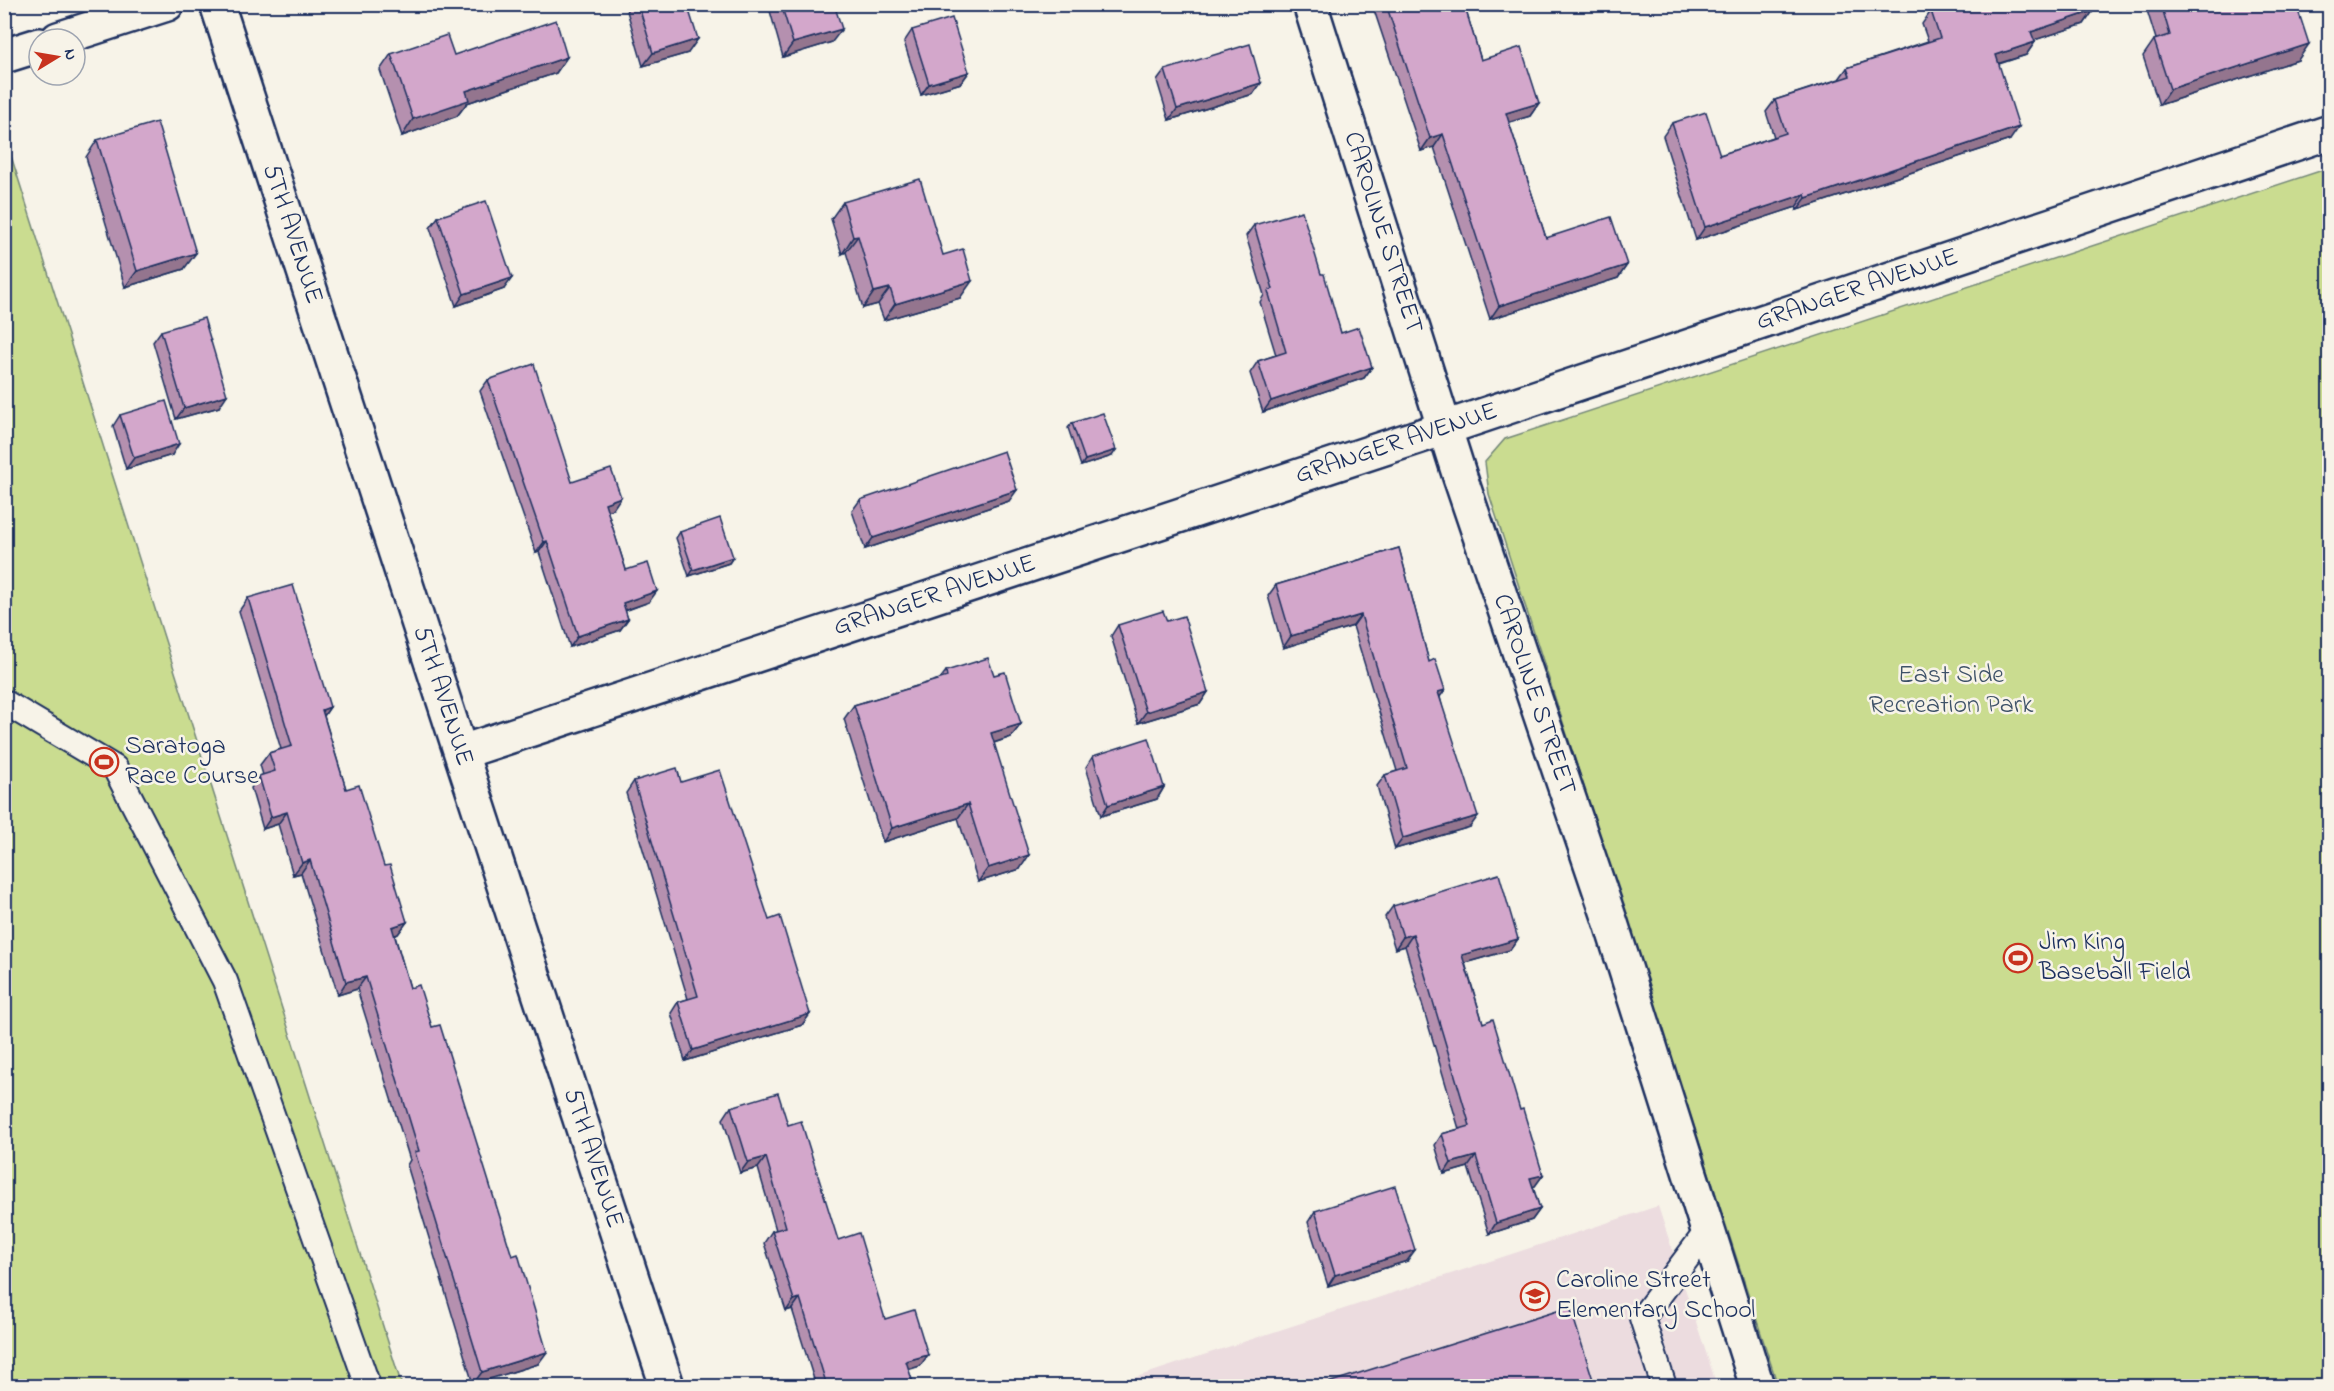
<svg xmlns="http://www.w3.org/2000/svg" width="2334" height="1391" font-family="'Indie Flower',sans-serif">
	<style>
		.built { fill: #ecdcdf }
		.green { fill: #cadc90; stroke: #728677; stroke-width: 1.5 }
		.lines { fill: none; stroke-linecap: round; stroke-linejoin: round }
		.service-casing { stroke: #1b2f5e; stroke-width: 28 }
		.minor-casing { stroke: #1b2f5e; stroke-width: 38 }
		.tertiary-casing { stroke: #1b2f5e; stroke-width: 38 }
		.service { stroke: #f7f3e8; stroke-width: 24 }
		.minor { stroke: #f7f3e8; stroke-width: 33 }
		.tertiary { stroke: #f7f3e8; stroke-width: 33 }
		.wall { fill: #b590af; stroke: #1b2f5e; stroke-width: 1.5 }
		.shaded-wall { fill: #94758e; stroke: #1b2f5e; stroke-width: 1.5 }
		.building { fill: #d3a7cb; stroke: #1b2f5e; stroke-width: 1.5 }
		.labels { text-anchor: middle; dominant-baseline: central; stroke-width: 5; stroke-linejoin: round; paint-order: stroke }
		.street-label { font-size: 26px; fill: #1b2f5e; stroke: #f7f3e8 }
		.park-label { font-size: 26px; fill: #3e5268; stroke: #f7f3e8 }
		.poi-label { font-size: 26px; fill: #1b2f5e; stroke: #f7f3e8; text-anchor: start }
	</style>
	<rect width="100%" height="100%" fill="#f7f3e8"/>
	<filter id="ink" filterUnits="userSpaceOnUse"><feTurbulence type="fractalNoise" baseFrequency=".0167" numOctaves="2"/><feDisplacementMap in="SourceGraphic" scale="12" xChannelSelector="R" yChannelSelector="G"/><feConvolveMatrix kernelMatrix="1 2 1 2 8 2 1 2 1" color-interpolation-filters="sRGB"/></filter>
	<g filter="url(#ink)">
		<path class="built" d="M 1658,1206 L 1717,1386 L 1109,1386 Z"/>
		<g class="green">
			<path d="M 5,137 L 402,1386 L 5,1386 Z"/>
			<path d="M 2329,168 L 2329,1386 L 1778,1386 L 1489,494 L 1485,462 L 1505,439 Z"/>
		</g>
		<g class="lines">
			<g class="service-casing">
				<g id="service">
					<path d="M 4,702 L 115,768 L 225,981 L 368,1386"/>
					<path d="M 1664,1386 L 1642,1318 L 1708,1230"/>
				</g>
			</g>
			<g class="minor-casing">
				<g id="minor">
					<path id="s1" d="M 217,4 L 667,1386"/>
					<path id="s2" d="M 1310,4 L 1460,477 L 1611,923 L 1757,1386"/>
					<path id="s3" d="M 462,752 L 1445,428 L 2330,132"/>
				</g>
			</g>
			<g class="tertiary-casing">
				<g id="tertiary">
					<path d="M 58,39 L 167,4"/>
					<path d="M 4,56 L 39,45"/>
				</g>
			</g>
			<use href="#service" class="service"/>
			<use href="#minor" class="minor"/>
			<use href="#tertiary" class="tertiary"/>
		</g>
		<g class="wall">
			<path d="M 625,4 L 687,4 L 688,53 L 643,66 Z"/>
			<path d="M 768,4 L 834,4 L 832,42 L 783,57 Z"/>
			<path d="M 1372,4 L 1485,4 L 1466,11 L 1481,60 L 1539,103 L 1530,116 L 1509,122 L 1546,238 L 1627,265 L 1618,278 L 1490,319 L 1434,147 L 1421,151 Z"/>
			<path d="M 2145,4 L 2296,4 L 2298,60 L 2159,105 L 2143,56 L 2154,40 L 2156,39 Z"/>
			<path d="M 1931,11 L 2093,11 L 2084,24 L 2034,40 L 2035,42 L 2026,55 L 1999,64 L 2010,140 L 1797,210 L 1796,207 L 1696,240 L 1663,136 L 1672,123 L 1720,155 L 1774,137 L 1766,112 L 1775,100 L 1839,79 L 1847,68 L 1928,41 L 1922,24 Z"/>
			<path d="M 912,30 L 969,72 L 961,83 L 921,95 L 904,42 Z"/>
			<path d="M 391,54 L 454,55 L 567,57 L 556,73 L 467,103 L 457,116 L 402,136 L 380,70 Z"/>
			<path d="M 1165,70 L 1261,83 L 1253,94 L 1169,120 L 1157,81 Z"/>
			<path d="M 97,140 L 184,269 L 125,287 L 86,157 Z"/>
			<path d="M 843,202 L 943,255 L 960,298 L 884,320 L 878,304 L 863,308 L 846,252 L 842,254 L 831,219 Z"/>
			<path d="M 438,217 L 504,289 L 456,306 L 430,228 Z"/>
			<path d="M 1254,225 L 1321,274 L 1341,333 L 1372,367 L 1364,378 L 1263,412 L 1250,373 L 1258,361 L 1276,355 L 1260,302 L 1264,295 L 1246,236 Z"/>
			<path d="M 161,331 L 219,407 L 176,419 L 153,342 Z"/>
			<path d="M 488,380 L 572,482 L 613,509 L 607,510 L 626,570 L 649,602 L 625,611 L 628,619 L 620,630 L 570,647 L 539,552 L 536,553 L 480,391 Z"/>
			<path d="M 120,415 L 172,455 L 126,469 L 113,426 Z"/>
			<path d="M 1072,423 L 1112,456 L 1081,466 L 1068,428 Z"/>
			<path d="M 860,500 L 1009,501 L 865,549 L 852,511 Z"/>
			<path d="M 680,532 L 733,557 L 729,563 L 689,576 L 676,538 Z"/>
			<path d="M 1399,548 L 1429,662 L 1440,697 L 1470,827 L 1395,849 L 1377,786 L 1385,775 L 1397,771 L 1353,626 L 1283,648 L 1268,596 L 1276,585 Z"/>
			<path d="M 248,598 L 330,707 L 324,716 L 346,789 L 384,866 L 407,922 L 398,934 L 395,936 L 410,988 L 538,1364 L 473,1384 L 407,1165 L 410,1160 L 357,989 L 338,995 L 301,873 L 293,875 L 278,824 L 263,829 L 251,788 L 259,776 L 263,775 L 260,765 L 269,753 L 281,749 L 239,611 Z"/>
			<path d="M 1167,621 L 1208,692 L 1200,704 L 1138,723 L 1111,636 L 1118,625 Z"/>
			<path d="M 946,671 L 994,675 L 1021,724 L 1011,737 L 994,743 L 1020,869 L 978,882 L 958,818 L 883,842 L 844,719 L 854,705 L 940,679 Z"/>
			<path d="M 1093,756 L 1164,787 L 1157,799 L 1101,816 L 1086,767 Z"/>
			<path d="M 634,781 L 681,782 L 769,920 L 810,1014 L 802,1025 L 685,1061 L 671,1013 L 678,1002 L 688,999 L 626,793 Z"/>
			<path d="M 1393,906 L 1518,939 L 1510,950 L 1465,963 L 1483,1023 L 1520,1110 L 1543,1175 L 1535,1186 L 1533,1187 L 1540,1209 L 1532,1220 L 1489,1234 L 1468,1167 L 1444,1174 L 1435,1145 L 1442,1134 L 1459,1129 L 1405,946 L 1395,949 L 1385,917 Z"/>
			<path d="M 731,1107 L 788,1125 L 838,1240 L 885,1319 L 920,1366 L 908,1369 L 914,1386 L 816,1386 L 792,1309 L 786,1311 L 764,1243 L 772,1231 L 776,1230 L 758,1168 L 740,1173 L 723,1119 Z"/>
			<path d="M 1315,1211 L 1407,1261 L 1328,1286 L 1308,1222 Z"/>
		</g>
		<g class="shaded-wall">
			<path d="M 1461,4 L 1485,4 L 1454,15 Z"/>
			<path d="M 2093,11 L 2084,24 L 2022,44 L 2031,32 Z"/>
			<path d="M 842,29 L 832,42 L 783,57 L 793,43 Z"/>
			<path d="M 698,39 L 688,53 L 643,66 L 653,53 Z"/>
			<path d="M 2035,42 L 2026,55 L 1987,67 L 1996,55 Z"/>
			<path d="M 2309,44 L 2298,60 L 2159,105 L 2170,89 Z"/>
			<path d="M 567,57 L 556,73 L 467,103 L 457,116 L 402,136 L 413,119 L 466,91 Z"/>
			<path d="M 969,72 L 961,83 L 921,95 L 929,84 Z"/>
			<path d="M 1261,83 L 1253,94 L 1169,120 L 1177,109 Z"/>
			<path d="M 1539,103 L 1530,116 L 1497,126 L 1506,113 Z"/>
			<path d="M 2019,127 L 2010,140 L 1797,210 L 1806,198 Z"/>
			<path d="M 1443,134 L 1434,147 L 1421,151 L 1430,138 Z"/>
			<path d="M 1805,194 L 1796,207 L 1696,240 L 1705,227 Z"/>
			<path d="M 858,236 L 846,252 L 842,254 L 853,237 Z"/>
			<path d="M 196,253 L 184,269 L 125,287 L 137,271 Z"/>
			<path d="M 1627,265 L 1618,278 L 1490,319 L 1499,306 Z"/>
			<path d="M 512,278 L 504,289 L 456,306 L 464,294 Z"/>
			<path d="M 972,281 L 960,298 L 884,320 L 895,304 Z"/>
			<path d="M 890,288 L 878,304 L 863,308 L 874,292 Z"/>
			<path d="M 1372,367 L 1364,378 L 1263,412 L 1271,401 Z"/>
			<path d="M 227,395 L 219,407 L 176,419 L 184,408 Z"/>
			<path d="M 179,444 L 172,455 L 126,469 L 134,458 Z"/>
			<path d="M 1116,450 L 1112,456 L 1081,466 L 1085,460 Z"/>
			<path d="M 1017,490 L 1009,501 L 865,549 L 873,538 Z"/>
			<path d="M 621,497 L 613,509 L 597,514 L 605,503 Z"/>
			<path d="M 547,541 L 539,552 L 536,553 L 544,542 Z"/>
			<path d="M 733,557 L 729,563 L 689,576 L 693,570 Z"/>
			<path d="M 657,591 L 649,602 L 615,614 L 623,603 Z"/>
			<path d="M 1361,615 L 1353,626 L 1283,648 L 1291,636 Z"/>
			<path d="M 628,619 L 620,630 L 570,647 L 578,636 Z"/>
			<path d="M 1445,690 L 1437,701 L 1438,692 Z"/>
			<path d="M 1208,692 L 1200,704 L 1138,723 L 1146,712 Z"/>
			<path d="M 330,707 L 321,720 L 322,710 Z"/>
			<path d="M 1021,724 L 1011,737 L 981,747 L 991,733 Z"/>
			<path d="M 1164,787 L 1157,799 L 1101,816 L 1108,805 Z"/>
			<path d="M 968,804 L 958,818 L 883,842 L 892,828 Z"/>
			<path d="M 287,812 L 278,824 L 263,829 L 271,817 Z"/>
			<path d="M 1478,816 L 1470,827 L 1395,849 L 1403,838 Z"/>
			<path d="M 1029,855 L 1020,869 L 978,882 L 988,868 Z"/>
			<path d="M 310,860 L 301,873 L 293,875 L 302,863 Z"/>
			<path d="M 407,922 L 398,934 L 384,939 L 392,927 Z"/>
			<path d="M 1413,934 L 1405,946 L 1395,949 L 1403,937 Z"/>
			<path d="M 1518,939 L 1510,950 L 1454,966 L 1462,955 Z"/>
			<path d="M 366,977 L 357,989 L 338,995 L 346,982 Z"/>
			<path d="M 810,1014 L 802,1025 L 685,1061 L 693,1050 Z"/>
			<path d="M 1476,1156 L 1468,1167 L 1444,1174 L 1451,1163 Z"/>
			<path d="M 766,1157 L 758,1168 L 740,1173 L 748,1162 Z"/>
			<path d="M 1543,1175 L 1535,1186 L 1522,1190 L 1530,1178 Z"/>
			<path d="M 1540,1209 L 1532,1220 L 1489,1234 L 1496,1223 Z"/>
			<path d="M 1415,1250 L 1407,1261 L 1328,1286 L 1335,1275 Z"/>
			<path d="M 800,1298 L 792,1309 L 786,1311 L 794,1300 Z"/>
			<path d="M 547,1352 L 538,1364 L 473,1384 L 482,1372 Z"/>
			<path d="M 928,1355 L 920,1366 L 898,1373 L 906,1361 Z"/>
		</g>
		<g class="building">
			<path d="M 638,4 L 687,4 L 698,39 L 653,53 Z"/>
			<path d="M 781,4 L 834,4 L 842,29 L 793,43 Z"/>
			<path d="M 1386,4 L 1464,4 L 1481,60 L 1521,47 L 1539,103 L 1506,113 L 1546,238 L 1611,217 L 1627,265 L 1499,306 L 1443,134 L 1430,138 Z"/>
			<path d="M 1952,4 L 2091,4 L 2093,11 L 2031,32 L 2035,42 L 1996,55 L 2019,127 L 1806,198 L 1805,194 L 1705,227 L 1672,123 L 1706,112 L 1720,155 L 1786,133 L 1775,100 L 1850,76 L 1847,68 L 1940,38 L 1931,11 Z"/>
			<path d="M 2161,4 L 2296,4 L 2309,44 L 2170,89 L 2154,40 L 2170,35 Z"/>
			<path d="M 952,18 L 969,72 L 929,84 L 912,30 Z"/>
			<path d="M 556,20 L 567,57 L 466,91 L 469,100 L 413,119 L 391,54 L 447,35 L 454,55 Z"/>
			<path d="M 1250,44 L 1261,83 L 1177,109 L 1165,70 Z"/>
			<path d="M 157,122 L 196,253 L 137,271 L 97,140 Z"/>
			<path d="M 920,179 L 943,255 L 963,249 L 972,281 L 895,304 L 890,288 L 874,292 L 858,236 L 853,237 L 843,202 Z"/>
			<path d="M 486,201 L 512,278 L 464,294 L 438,217 Z"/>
			<path d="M 1302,211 L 1321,274 L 1324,274 L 1341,333 L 1359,327 L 1372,367 L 1271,401 L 1258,361 L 1286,352 L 1268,291 L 1273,289 L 1254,225 Z"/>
			<path d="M 204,318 L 227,395 L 184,408 L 161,331 Z"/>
			<path d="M 534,364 L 572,482 L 611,469 L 621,497 L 605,503 L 626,570 L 648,563 L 657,591 L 623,603 L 628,619 L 578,636 L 547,541 L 544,542 L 488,380 Z"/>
			<path d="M 166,401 L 179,444 L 134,458 L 120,415 Z"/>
			<path d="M 1103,413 L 1116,450 L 1085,460 L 1072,423 Z"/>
			<path d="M 1004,451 L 1017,490 L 873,538 L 860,500 Z"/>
			<path d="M 720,518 L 733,557 L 693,570 L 680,532 Z"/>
			<path d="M 1399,548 L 1429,662 L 1435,659 L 1445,690 L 1438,692 L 1478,816 L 1403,838 L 1385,775 L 1407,768 L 1361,615 L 1291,636 L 1276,585 Z"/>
			<path d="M 293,585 L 330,707 L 322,710 L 346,789 L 359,785 L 384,866 L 390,865 L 407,922 L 392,927 L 410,988 L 419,985 L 432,1027 L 440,1025 L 512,1256 L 518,1254 L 547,1352 L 482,1372 L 415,1152 L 419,1151 L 366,977 L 346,982 L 310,860 L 302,863 L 287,812 L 271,817 L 259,776 L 275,771 L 269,753 L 292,746 L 248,598 Z"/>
			<path d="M 1163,611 L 1167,621 L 1184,616 L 1208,692 L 1146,712 L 1118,625 Z"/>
			<path d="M 988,658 L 994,675 L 1005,672 L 1021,724 L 991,733 L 1029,855 L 988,868 L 968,804 L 892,828 L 854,705 L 947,677 L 946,671 Z"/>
			<path d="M 1149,738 L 1164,787 L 1108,805 L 1093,756 Z"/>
			<path d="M 677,768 L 681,782 L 720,770 L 769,920 L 780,916 L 810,1014 L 693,1050 L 678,1002 L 698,996 L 634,781 Z"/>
			<path d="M 1499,874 L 1518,939 L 1462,955 L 1483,1023 L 1493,1019 L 1520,1110 L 1523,1109 L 1543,1175 L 1530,1178 L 1540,1209 L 1496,1223 L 1476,1156 L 1451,1163 L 1442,1134 L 1470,1126 L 1413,934 L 1403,937 L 1393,906 Z"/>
			<path d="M 778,1093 L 788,1125 L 801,1121 L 838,1240 L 859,1233 L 885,1319 L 914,1310 L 928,1355 L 906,1361 L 914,1386 L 827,1386 L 800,1298 L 794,1300 L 772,1231 L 786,1227 L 766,1157 L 748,1162 L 731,1107 Z"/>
			<path d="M 1395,1186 L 1415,1250 L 1335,1275 L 1315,1211 Z"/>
			<path d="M 1570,1307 L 1595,1386 L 1318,1386 Z"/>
		</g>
	</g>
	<defs>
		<g id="stadium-ring" transform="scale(1.5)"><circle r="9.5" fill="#f7f3e8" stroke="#c8321e" stroke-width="1.5"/><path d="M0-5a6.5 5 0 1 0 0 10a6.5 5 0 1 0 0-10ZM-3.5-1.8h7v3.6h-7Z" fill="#c8321e"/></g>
		<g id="school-ring" transform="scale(1.5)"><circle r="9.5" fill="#f7f3e8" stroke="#c8321e" stroke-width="1.5"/><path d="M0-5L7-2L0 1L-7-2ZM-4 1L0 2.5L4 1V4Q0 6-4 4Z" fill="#c8321e"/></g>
	</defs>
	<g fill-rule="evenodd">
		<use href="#stadium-ring" x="104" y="762"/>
		<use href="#stadium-ring" x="2018" y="958"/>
		<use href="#school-ring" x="1535" y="1296"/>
	</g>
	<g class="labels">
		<g class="street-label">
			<text stroke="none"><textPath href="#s1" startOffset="242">5TH AVENUE</textPath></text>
			<text stroke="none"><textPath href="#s2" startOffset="240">CAROLINE STREET</textPath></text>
			<text stroke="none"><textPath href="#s3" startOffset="1470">GRANGER AVENUE</textPath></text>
			<text stroke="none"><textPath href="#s3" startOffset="984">GRANGER AVENUE</textPath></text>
			<text stroke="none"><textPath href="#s3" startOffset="498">GRANGER AVENUE</textPath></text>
			<text stroke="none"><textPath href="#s1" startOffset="728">5TH AVENUE</textPath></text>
			<text stroke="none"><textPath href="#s2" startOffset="726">CAROLINE STREET</textPath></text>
			<text stroke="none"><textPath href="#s1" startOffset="1214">5TH AVENUE</textPath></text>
		</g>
		<g class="park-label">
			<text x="1951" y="676">East Side<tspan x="1951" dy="30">Recreation Park</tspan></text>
		</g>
		<g class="poi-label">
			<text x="125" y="747">Saratoga<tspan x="125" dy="30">Race Course</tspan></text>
			<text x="2039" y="943">Jim King<tspan x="2039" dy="30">Baseball Field</tspan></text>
			<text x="1556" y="1281">Caroline Street<tspan x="1556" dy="30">Elementary School</tspan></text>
		</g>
	</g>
	<rect width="2334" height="1391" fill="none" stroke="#f7f3e8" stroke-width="24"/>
	<rect x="12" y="12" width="2310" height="1367" fill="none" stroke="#1b2f5e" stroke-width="2" filter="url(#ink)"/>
	<g transform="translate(57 57) rotate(79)"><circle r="28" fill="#f7f3e8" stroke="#9fa5b1" stroke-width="1.5"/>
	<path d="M0-4.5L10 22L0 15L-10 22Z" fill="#c8321e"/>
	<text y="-9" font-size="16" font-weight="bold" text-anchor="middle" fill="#1b2f5e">N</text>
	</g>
</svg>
